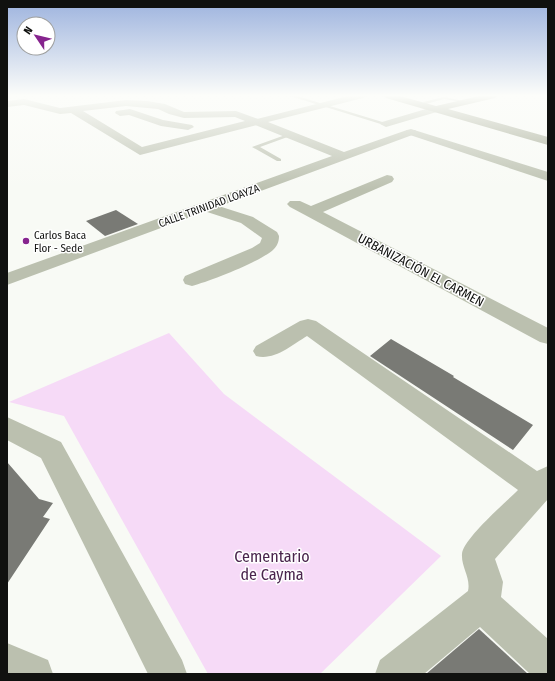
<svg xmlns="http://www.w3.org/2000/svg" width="555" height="681" font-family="'Fira Sans Condensed',sans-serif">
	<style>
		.green { fill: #f6daf7 }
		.building { fill: #797a75 }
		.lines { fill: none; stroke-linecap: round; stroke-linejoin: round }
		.service { fill: #bbc0af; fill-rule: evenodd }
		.minor { fill: #bbc0af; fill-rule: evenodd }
		.tertiary { fill: #bbc0af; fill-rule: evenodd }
		.secondary { fill: #9da38b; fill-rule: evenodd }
		.poi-dot { fill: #86248e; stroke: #fff; stroke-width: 1.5 }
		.labels { text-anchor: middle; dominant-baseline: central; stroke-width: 3; stroke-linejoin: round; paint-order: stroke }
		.far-street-label { font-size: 11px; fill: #10110f; stroke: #fff }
		.far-poi-label { font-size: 11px; fill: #10110f; stroke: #fff; text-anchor: start }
		.street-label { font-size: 13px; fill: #10110f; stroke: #fff }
		.near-park-label { font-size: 16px; fill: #4a254d; stroke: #fff }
	</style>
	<rect width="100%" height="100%" fill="#f8faf5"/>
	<path class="green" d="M 169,333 L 224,394 L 441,556 L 320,674 L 208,674 L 64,416 L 9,402 Z"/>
	<g class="building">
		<path d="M 116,210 L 138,224 L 105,236 L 86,221 Z"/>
		<path d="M 391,339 L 454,376 L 453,377 L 533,425 L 513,450 L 370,356 Z"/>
		<path d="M 7,462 L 39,499 L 53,503 L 43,517 L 50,519 L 7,584 Z"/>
		<path d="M 479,629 L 528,674 L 426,674 Z"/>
	</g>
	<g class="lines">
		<g class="service">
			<path d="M 290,96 L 297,96 L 389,124 L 384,125 Z"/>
			<path d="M 444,97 L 463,101 L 461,102 L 444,99 L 426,104 L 423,102 Z"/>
			<path d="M 288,134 L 293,135 L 260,147 L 281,159 L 281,161 L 277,161 L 252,147 Z"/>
		</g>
		<g class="minor">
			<path d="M 24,99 L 60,108 L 126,100 L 147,101 L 165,104 L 184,112 L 236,111 L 261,120 L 263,122 L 261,124 L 140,155 L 71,113 L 60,114 L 24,105 L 7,107 L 7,101 ZM 126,106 L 158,109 L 169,114 L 184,118 L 235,117 L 245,121 L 142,147 L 83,111 Z"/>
			<path d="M 130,109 L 163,120 L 192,125 L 194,127 L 188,130 L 161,126 L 129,115 L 120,116 L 115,113 L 116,111 Z"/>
			<path d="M 411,129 L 548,172 L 548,181 L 407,134 L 405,132 L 407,130 Z"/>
			<path d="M 387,175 L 392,176 L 394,179 L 392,182 L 323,212 L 548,328 L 548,344 L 540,342 L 305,215 L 290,207 L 287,204 L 290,201 L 300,201 L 311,206 Z"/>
			<path d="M 206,202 L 253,217 L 277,232 L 279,236 C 279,242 277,246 273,250 C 259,262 211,281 192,286 L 185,284 L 183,280 L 185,276 L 252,248 L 260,243 L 262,238 L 241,223 L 201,210 L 198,207 L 201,204 Z"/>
			<path d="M 308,319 L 316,321 L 537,471 L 548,466 L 548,499 L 495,559 L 503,582 L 501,597 L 548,639 L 548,674 L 530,674 L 480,627 L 424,674 L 375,674 L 380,660 L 468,591 C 471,578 461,567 462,554 C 463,539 506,502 518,490 L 307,336 C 292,345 274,361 256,356 L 253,351 L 256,346 L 300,321 Z"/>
			<path d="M 7,417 L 61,442 L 182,660 L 187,674 L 148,674 L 41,458 L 7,440 Z"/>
		</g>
		<g class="tertiary">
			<path d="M 348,96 L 365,96 L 363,98 L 268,122 L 344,152 L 407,130 L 415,130 L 417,132 L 415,134 L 7,285 L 7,273 L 332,156 L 253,124 L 251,122 L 253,120 Z"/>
			<path d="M 436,106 L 441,109 L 440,111 L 386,127 L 380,124 L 382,122 Z"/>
			<path d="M 7,643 L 48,660 L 53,674 L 7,674 Z"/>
		</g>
		<path class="secondary" d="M 384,96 L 400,96 L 436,106 L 479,96 L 497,96 L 495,98 L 448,109 L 548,137 L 548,145 L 386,98 Z"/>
	</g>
	<linearGradient id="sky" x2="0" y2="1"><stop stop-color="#9db3de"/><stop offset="0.5" stop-color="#fcfdfa"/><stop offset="1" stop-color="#fcfdfa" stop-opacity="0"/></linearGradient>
	<rect width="555" height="191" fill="url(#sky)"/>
	<circle class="poi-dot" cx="26" cy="241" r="4"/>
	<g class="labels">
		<g class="far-street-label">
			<text transform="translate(209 206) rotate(-20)">CALLE TRINIDAD LOAYZA</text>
		</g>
		<g class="far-poi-label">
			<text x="34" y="235">Carlos Baca<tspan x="34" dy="13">Flor - Sede</tspan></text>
		</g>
		<g class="street-label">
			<text transform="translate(421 270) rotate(28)">URBANIZACIÓN EL CARMEN</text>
		</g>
		<g class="near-park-label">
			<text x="272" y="556">Cementario<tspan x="272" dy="18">de Cayma</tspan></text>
		</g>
	</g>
	<rect width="555" height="681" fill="none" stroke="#10110f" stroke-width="16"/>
	<g transform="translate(36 36) rotate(305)"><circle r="19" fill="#ffffff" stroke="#9fa09f"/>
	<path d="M0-3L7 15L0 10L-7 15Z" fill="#86248e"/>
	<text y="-6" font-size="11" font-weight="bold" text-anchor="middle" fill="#10110f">N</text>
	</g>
</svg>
